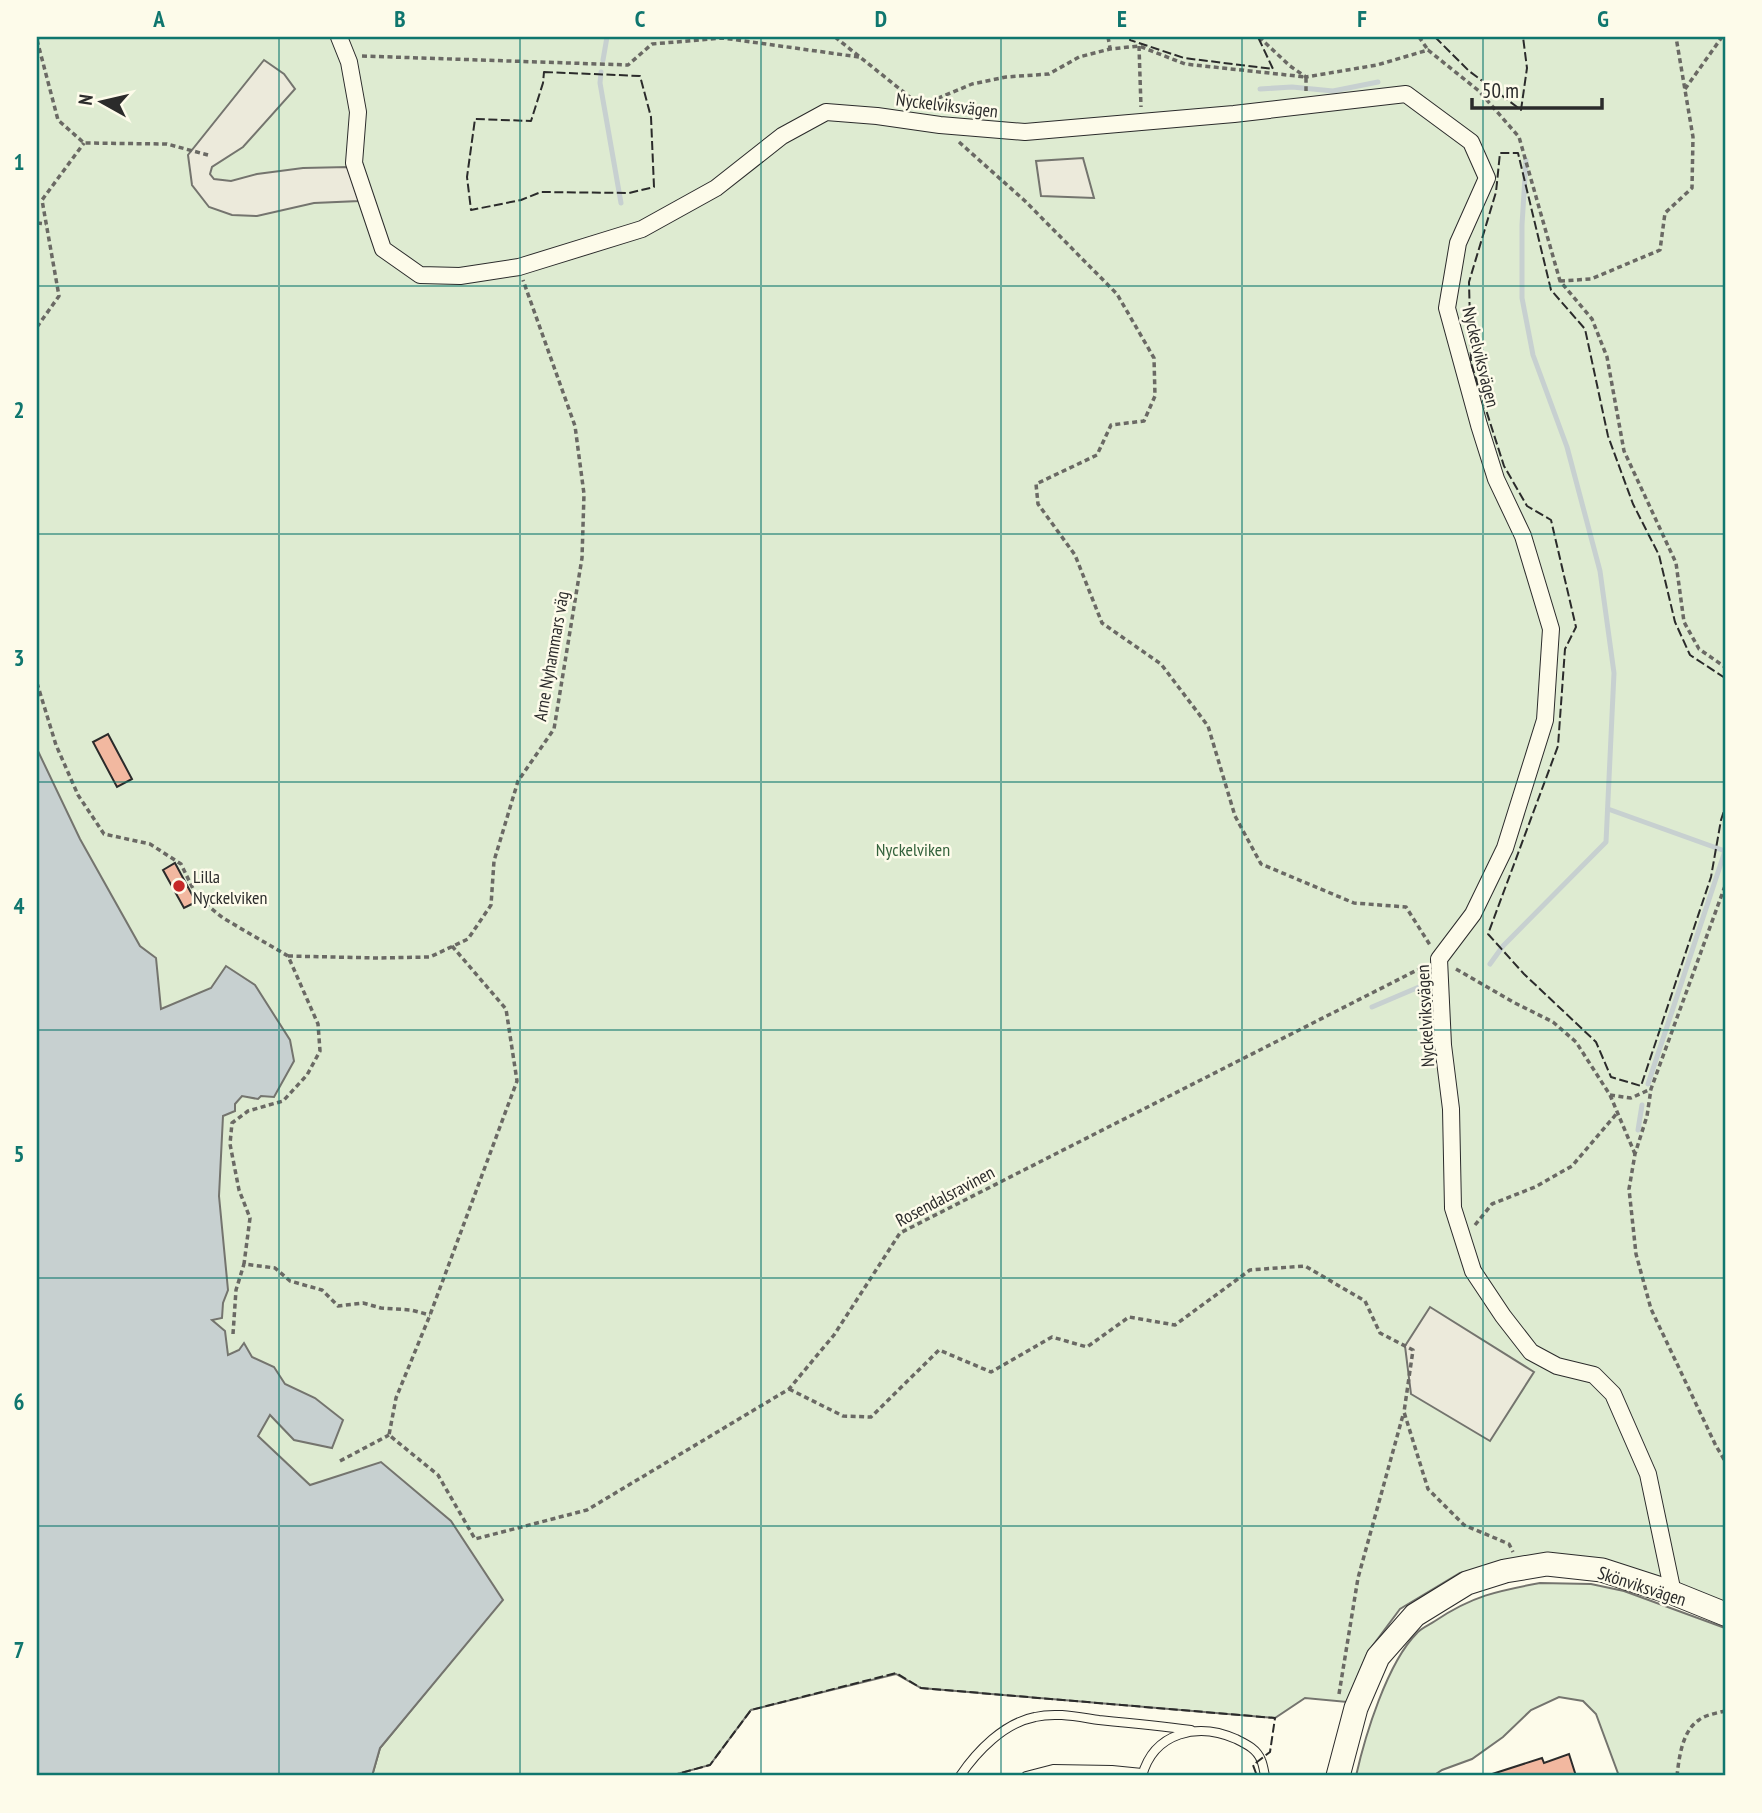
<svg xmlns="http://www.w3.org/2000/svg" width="1762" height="1813" font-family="'PT Sans Narrow',sans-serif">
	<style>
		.green { fill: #deebd1; stroke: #74746e; stroke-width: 2 }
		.parking { fill: #eceadb; stroke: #74746e; stroke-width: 2 }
		.water { fill: #c7d0d0; stroke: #74746e; stroke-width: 2 }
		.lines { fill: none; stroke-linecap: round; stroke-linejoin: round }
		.stream { stroke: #c7d0d0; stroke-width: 5 }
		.building { fill: #f2b8a0; stroke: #2b2b2b; stroke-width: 2 }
		.lane-casing { stroke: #2b2b2b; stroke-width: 10 }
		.street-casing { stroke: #2b2b2b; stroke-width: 18 }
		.secondary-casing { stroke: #2b2b2b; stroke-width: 25 }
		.path { stroke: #6a6964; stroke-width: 3.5; stroke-dasharray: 5 3.5; stroke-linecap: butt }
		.lane { stroke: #fdfbea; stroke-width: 8 }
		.street { stroke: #fdfbea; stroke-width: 16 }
		.secondary { stroke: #fdfbea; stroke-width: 23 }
		.fence { stroke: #2b2b2b; stroke-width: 2; stroke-dasharray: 9 3.5; stroke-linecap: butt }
		.grid { fill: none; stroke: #0f766e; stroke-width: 2; stroke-opacity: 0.55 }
		.poi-dot { fill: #c62828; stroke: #fdfbea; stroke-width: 2.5 }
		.labels { text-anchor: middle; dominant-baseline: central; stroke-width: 5; stroke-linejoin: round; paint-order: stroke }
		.street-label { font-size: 18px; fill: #2b2b2b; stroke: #fdfbea }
		.park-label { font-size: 18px; fill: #34623c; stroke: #fdfbea }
		.poi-label { font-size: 18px; fill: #2b2b2b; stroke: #fdfbea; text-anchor: start }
		.neatline { fill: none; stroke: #0f766e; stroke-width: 2.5 }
		.grid-label { font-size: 23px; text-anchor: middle; font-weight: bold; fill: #0f766e }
	</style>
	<rect width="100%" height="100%" fill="#fdfbea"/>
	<g class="green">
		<path d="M 37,37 L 1725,37 L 1725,1606 L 1552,1554 L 1460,1573 L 1400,1609 L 1368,1652 L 1347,1702 L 1305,1698 L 1275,1718 L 921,1688 L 896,1674 L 751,1710 L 710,1765 L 670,1776 L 372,1776 L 380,1748 L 481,1625 L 37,1585 Z"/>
		<path d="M 1540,1583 L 1591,1584 L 1624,1591 L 1725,1628 L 1725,1776 L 1619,1776 L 1596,1714 L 1583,1701 L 1559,1697 L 1531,1710 L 1503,1737 L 1472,1759 L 1442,1770 L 1433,1776 L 1356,1776 C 1365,1736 1387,1663 1417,1633 C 1421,1628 1429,1625 1435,1621 C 1472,1596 1497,1591 1540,1583 Z"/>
	</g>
	<g class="parking">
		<path d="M 264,60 L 284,74 L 295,89 L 243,147 L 212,167 L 210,174 L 214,179 L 231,181 L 257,174 L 303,168 L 348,167 L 359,201 L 314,203 L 257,216 L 232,215 L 209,207 L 192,185 L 188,155 Z"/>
		<path d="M 1083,158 L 1094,198 L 1041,196 L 1036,161 Z"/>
		<path d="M 1430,1307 L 1534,1372 L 1490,1441 L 1411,1394 L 1405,1346 Z"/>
	</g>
	<path class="water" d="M 37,749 L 80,839 L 140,946 L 156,958 L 161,1009 L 211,988 L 226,966 L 255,985 L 290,1040 L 294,1061 L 274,1097 L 261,1096 L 258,1099 L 242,1096 L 235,1104 L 235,1111 L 223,1116 L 219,1196 L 228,1290 L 223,1303 L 222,1318 L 212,1320 L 225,1331 L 228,1355 L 239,1350 L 244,1343 L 252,1357 L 274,1367 L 285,1384 L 315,1398 L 343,1420 L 332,1448 L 294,1440 L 270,1415 L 258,1436 L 310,1485 L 381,1462 L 451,1521 L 503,1600 L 380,1748 L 372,1776 L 37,1776 Z"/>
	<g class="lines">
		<g class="stream">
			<path d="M 603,60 L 607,37"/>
			<path d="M 601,72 L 600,83 L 621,203"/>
			<path d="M 1260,89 L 1292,87 L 1333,91 L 1378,82"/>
			<path d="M 1608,809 L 1725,851 L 1648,1084"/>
			<path d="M 1490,964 L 1503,946 L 1606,842 L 1614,673 L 1600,571 L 1567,447 L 1533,355 L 1522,298 L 1522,225 L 1526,160"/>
			<path d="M 1372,1007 L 1419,987"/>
			<path d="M 1638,1130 L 1642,1105"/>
		</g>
	</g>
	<g class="building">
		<path d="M 108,734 L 132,779 L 117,787 L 93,742 Z"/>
		<path d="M 175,863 L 196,902 L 184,908 L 163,870 Z"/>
		<path d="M 1569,1754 L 1576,1776 L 1486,1776 L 1542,1758 L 1544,1763 Z"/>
	</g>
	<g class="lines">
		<g class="lane-casing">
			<g id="lane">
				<path d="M 960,1776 C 977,1751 1004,1723 1035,1717 C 1056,1712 1078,1717 1099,1720 C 1130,1723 1160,1726 1191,1730"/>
				<path d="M 1026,1776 L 1053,1769 L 1112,1770 L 1142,1773"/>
				<path d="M 1142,1776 C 1154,1732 1198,1722 1236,1739 C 1246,1744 1257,1749 1261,1760 C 1263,1764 1264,1771 1265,1776"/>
			</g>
		</g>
		<g class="street-casing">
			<path id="street" d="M 339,37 L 349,62 L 358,112 L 354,163 L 383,249 L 420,275 L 460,276 L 519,267 L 642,229 L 716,188 L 782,136 L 826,112 L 877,116 L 940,125 L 1025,132 L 1234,114 L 1406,94 L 1471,142 L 1487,178 L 1458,243 L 1447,308 L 1479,425 L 1496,479 L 1523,536 L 1551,629 L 1545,720 L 1505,848 L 1473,914 L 1439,959 L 1443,1045 L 1451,1109 L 1453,1208 L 1473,1271 L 1503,1316 L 1531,1352 L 1557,1366 L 1594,1375 L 1613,1394 L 1648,1474 L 1673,1593"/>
		</g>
		<g class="secondary-casing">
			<path id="secondary" d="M 1338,1776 L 1356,1708 L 1378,1657 L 1415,1615 L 1467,1583 L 1505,1571 L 1547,1564 L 1602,1570 L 1673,1593 L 1725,1614"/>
		</g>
		<g class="path">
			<path d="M 835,37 L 921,106"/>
			<path d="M 1108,37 L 1110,48"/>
			<path d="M 1259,37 L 1290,66 L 1306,77 L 1377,65 L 1428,50 L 1479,91 L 1519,137 L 1560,281 L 1592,319 L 1607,357 L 1624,451 L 1676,563 L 1684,622 L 1699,649 L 1725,667"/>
			<path d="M 1419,37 L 1428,50"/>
			<path d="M 37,40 L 58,120 L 84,143 L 167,144 L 208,155"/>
			<path d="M 1139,46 L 1141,107"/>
			<path d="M 362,56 L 628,65 L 652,44 L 723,38 L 859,57"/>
			<path d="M 1685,89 L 1722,37"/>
			<path d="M 922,105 L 972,84 L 1006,77 L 1049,74 L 1079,57 L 1110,49 L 1139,46 L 1185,64 L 1306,77 L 1306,91"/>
			<path d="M 959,142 L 1025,201 L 1117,294 L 1154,358 L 1155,396 L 1144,421 L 1111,425 L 1097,455 L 1036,484 L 1038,504 L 1075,555 L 1102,623 L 1161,664 L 1208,726 L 1235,816 L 1261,864 L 1354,903 L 1406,907 L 1430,945"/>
			<path d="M 37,223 L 46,224"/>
			<path d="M 1560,281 L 1591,279 L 1660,250 L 1665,213 L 1692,188 L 1693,137 L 1676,37"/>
			<path d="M 37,327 L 59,296 L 42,200 L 84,143"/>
			<path d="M 37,683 L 56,745 L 78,795 L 104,834 L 150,844 L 181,864 L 197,897 L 223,918 L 288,956 L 318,1024 L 320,1051 L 307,1075 L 283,1101 L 248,1111 L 232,1123 L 230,1144 L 239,1190 L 250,1218 L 244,1264 L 275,1268 L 290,1281 L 322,1290 L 338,1306 L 363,1303 L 381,1308 L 411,1310 L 430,1315"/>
			<path d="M 1725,886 L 1651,1089 L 1647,1116 L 1635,1154 L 1629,1189 L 1636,1254 L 1651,1309 L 1716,1446 L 1725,1461"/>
			<path d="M 452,946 L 506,1009 L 517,1081 L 430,1315 L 396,1398 L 389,1435 L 438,1475 L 475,1539 L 587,1510 L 789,1389 L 834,1335 L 900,1233 L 1425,966"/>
			<path d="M 288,956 L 378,958 L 430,957 L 468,939 L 491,905 L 494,861 L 518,781 L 554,729 L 582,558 L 584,494 L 575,426 L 523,280"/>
			<path d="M 1456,969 L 1513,1002 L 1553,1022 L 1576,1042 L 1610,1095 L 1635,1154"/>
			<path d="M 1610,1095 L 1631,1098 L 1651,1089"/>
			<path d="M 1475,1225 L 1492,1204 L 1535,1187 L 1572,1166 L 1618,1112"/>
			<path d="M 233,1334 L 236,1290 L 244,1264"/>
			<path d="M 789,1389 L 843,1416 L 871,1417 L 939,1350 L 991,1372 L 1052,1337 L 1087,1347 L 1129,1317 L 1175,1325 L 1250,1270 L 1305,1266 L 1365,1301 L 1380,1333 L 1413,1350 L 1404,1412 L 1428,1489 L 1464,1525 L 1509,1544 L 1513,1552"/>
			<path d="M 340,1461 L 389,1435"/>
			<path d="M 1339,1694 L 1358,1578 L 1403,1415"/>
			<path d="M 1677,1776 C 1679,1758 1682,1731 1699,1720 C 1705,1715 1717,1713 1725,1711"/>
		</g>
		<use href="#lane" class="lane"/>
		<use href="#street" class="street"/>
		<use href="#secondary" class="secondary"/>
		<g class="fence">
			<path d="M 1131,37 L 1130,40 L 1184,58 L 1273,69 L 1258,37"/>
			<path d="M 1435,37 L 1469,71 L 1521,110 L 1527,68 L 1523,37"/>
			<path d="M 544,72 L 640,76 L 651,117 L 654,187 L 629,193 L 541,192 L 521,200 L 471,210 L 467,177 L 475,119 L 531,121 L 543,83 Z"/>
			<path d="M 1725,678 L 1690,655 L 1675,622 L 1659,555 L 1633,504 L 1608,436 L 1585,329 L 1551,290 L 1518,153 L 1500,153 L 1496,192 L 1469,282 L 1471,363 L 1504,466 L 1527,506 L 1551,520 L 1576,627 L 1565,649 L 1558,746 L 1488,934 L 1524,974 L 1596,1042 L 1611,1077 L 1641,1086 L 1711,877 L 1721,820 L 1725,808"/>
			<path d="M 670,1776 L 710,1765 L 751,1710 L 896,1673 L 921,1688 L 1275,1718 L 1270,1752 L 1253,1765 L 1257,1776"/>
		</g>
	</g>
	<path class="grid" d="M 279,37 L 279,1776M 520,37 L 520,1776M 761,37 L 761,1776M 1001,37 L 1001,1776M 1242,37 L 1242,1776M 1483,37 L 1483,1776M 37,286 L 1725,286M 37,534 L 1725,534M 37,782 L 1725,782M 37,1030 L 1725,1030M 37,1278 L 1725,1278M 37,1526 L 1725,1526"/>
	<circle class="poi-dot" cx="179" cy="886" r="7"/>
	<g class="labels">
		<g class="street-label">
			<text transform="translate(947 105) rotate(7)">Nyckelviksvägen</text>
			<text transform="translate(1481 357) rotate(76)">Nyckelviksvägen</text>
			<text transform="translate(551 656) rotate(-80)">Arne Nyhammars väg</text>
			<text transform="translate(1425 1016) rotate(-93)">Nyckelviksvägen</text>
			<text transform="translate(945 1196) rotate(-28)">Rosendalsravinen</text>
			<text transform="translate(1642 1586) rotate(18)">Skönviksvägen</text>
		</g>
		<g class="park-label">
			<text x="913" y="849">Nyckelviken</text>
		</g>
		<g class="poi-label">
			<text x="193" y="876">Lilla<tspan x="193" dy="21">Nyckelviken</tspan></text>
		</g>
	</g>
	<rect width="1762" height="1813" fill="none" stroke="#fdfbea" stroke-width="77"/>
	<g transform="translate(102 102) rotate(278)" stroke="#fdfbea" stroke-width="5" paint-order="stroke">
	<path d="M0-5L12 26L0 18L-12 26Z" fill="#2b2b2b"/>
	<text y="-10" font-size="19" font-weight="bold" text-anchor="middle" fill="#2b2b2b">N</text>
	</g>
	<path d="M1472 98v10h130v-10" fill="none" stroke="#2b2b2b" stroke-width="3.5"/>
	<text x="1482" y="98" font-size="21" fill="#2b2b2b" stroke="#fdfbea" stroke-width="5" paint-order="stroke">50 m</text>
	<rect x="38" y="38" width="1686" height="1736" class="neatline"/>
	<g class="grid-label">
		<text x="159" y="27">A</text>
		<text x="400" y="27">B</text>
		<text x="640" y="27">C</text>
		<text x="881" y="27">D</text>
		<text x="1122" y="27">E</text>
		<text x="1362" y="27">F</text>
		<text x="1603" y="27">G</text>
		<text x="19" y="170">1</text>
		<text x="19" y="418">2</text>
		<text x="19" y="666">3</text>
		<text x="19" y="914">4</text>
		<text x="19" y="1162">5</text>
		<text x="19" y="1410">6</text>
		<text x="19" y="1658">7</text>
	</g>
</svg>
